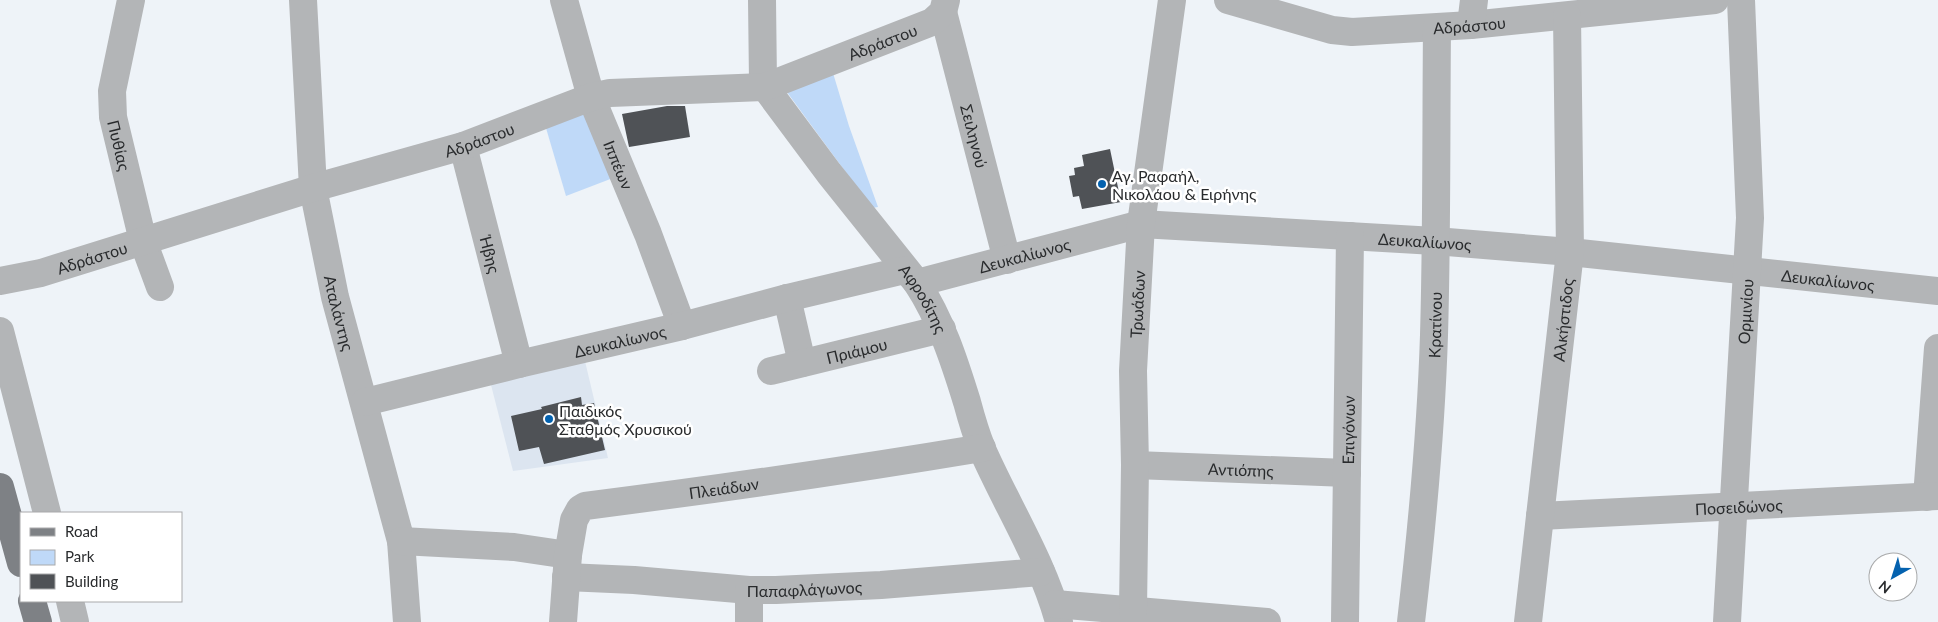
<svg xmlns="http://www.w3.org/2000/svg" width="1938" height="622" font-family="Lato,sans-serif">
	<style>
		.built { fill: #dce5f0 }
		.green { fill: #bfd9f8 }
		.building { fill: #4f5256 }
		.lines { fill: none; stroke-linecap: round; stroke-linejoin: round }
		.minor { stroke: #b3b5b7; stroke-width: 28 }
		.major { stroke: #7e8185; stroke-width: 28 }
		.poi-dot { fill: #0462af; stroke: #fff; stroke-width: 2 }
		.labels { text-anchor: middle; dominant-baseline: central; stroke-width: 5; stroke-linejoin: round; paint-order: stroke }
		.street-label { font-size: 16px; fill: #292b2d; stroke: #fff }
		.poi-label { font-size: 16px; fill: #292b2d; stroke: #fff; text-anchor: start }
	</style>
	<rect width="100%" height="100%" fill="#eef3f8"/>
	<path class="built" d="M 584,357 L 608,458 L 513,471 L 490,381 Z"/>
	<g class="green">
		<path d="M 833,73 L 849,126 L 878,207 L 872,208 L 784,88 Z"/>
		<path d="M 589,111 L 613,178 L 566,196 L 546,128 Z"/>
	</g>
	<g class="building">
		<path d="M 667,106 L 685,106 L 690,137 L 629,147 L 622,114 Z"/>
		<path d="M 1110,149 L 1121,202 L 1082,209 L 1079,196 L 1073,197 L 1069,176 L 1075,175 L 1074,168 L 1084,166 L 1082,155 Z"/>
		<path d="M 581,397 L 582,405 L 594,403 L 605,450 L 544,464 L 539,447 L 519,451 L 511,416 L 542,409 L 541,407 Z"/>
	</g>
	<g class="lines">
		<g class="minor">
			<path id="s1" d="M 131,0 L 112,91 L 113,117 L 143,241 L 160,287"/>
			<path id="s2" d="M 303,0 L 313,188 L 335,297 L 401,541 L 407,622"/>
			<path id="s3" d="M 564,0 L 591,97 L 648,234 L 682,326"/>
			<path id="s4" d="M 762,0 L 763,82 L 765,87 L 829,173 L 917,283 C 941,320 954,360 967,402 C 971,417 976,434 982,449 C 1007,506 1043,562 1059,622"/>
			<path id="s5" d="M 1228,0 L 1332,30 L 1352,32 L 1471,25 L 1715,0"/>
			<path id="s6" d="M 943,12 L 1007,260"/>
			<path d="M 1471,25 L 1474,0"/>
			<path id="s7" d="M 463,146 L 519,364"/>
			<path id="s8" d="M 0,281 L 41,273 L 313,188 L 463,146 L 591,97 L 610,93 L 765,87 L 932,22 L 943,12 L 946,0"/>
			<path id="s9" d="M 917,283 L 1141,224 L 1435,241 L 1570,252 L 1938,291"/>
			<path d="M 787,298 L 802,363"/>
			<path d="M 0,331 L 47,513"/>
			<path id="s10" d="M 771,371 L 942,329"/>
			<path id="s11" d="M 365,402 L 519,364 L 682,326 L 787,298 L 905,270"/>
			<path id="s12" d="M 1135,465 L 1347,473"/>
			<path d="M 1927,497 L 1938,348"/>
			<path id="s13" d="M 1540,516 L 1938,496"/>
			<path d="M 401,541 L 514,547 L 568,555"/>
			<path id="s14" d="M 566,577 L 634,580 L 749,590 L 776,590 L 881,585 L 1041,572"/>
			<path d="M 70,601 L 75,622"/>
			<path d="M 1055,604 L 1267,622"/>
			<path id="s15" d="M 1133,610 L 1135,465 L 1133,371 L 1141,224 L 1172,0"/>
			<path id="s16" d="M 563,622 L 568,555 L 574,520 L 580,509 L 585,506 C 718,489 850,470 982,448"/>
			<path d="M 749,622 L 749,590"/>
			<path id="s17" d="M 1345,622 L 1350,236"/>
			<path id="s18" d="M 1411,622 C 1422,527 1431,431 1434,335 C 1437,233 1436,130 1437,28"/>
			<path id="s19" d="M 1528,622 L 1570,252 L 1567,16"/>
			<path id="s20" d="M 1727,622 L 1750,218 L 1741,0"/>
		</g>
		<g class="major">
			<path d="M 0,487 L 21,563"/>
			<path d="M 32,601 L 38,622"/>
		</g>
	</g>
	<g class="poi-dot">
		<circle cx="1102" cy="184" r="5"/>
		<circle cx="549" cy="419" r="5"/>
	</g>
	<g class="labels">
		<g class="street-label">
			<text stroke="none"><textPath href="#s5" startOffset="246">Αδράστου</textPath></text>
			<text stroke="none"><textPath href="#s8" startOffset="920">Αδράστου</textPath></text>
			<text stroke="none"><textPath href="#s6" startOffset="128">Σειληνού</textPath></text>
			<text stroke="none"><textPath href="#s8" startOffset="500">Αδράστου</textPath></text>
			<text stroke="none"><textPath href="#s1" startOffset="148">Πυθίας</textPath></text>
			<text stroke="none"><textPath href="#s3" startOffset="174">Ιππέων</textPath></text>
			<text stroke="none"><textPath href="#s9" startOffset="516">Δευκαλίωνος</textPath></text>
			<text stroke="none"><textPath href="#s7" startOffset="112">Ήβης</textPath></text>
			<text stroke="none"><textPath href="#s9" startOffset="111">Δευκαλίωνος</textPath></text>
			<text stroke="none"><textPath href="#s8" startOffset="95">Αδράστου</textPath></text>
			<text stroke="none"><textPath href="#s9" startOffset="921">Δευκαλίωνος</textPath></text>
			<text stroke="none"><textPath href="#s4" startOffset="352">Αφροδίτης</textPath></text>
			<text stroke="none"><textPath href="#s15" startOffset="306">Τρωάδων</textPath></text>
			<text stroke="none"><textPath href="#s20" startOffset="311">Ορμινίου</textPath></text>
			<text stroke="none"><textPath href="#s2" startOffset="316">Αταλάντης</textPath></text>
			<text stroke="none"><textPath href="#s19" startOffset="304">Αλκήστιδος</textPath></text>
			<text stroke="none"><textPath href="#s18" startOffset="298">Κρατίνου</textPath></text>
			<text stroke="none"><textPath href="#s11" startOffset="262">Δευκαλίωνος</textPath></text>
			<text stroke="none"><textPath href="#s10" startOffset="88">Πριάμου</textPath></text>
			<text stroke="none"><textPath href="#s17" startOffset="192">Επιγόνων</textPath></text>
			<text stroke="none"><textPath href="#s12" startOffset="106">Αντιόπης</textPath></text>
			<text stroke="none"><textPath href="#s16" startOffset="261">Πλειάδων</textPath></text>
			<text stroke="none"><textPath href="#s13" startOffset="199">Ποσειδώνος</textPath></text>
			<text stroke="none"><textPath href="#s14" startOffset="239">Παπαφλάγωνος</textPath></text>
		</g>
		<g class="poi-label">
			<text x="1112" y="175">Αγ. Ραφαήλ,<tspan x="1112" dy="18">Νικολάου &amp; Ειρήνης</tspan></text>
			<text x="559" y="410">Παιδικός<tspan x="559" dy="18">Σταθμός Χρυσικού</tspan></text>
		</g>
	</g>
	<rect x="20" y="512" width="162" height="90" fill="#ffffff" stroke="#a9aaab"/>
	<rect x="30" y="528" width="25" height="8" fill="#7e8185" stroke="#a9aaab"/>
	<text x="65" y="537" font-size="15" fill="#292b2d">Road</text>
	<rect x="30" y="550" width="25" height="15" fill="#bfd9f8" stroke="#a9aaab"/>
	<text x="65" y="562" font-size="15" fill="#292b2d">Park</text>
	<rect x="30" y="574" width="25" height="15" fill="#4f5256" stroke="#a9aaab"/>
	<text x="65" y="587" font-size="15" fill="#292b2d">Building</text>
	<g transform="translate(1893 577) rotate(219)"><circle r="24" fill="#ffffff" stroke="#a9aaab"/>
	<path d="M0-4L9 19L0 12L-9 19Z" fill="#0462af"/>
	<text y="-8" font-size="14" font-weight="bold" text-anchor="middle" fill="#292b2d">N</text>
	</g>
</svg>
